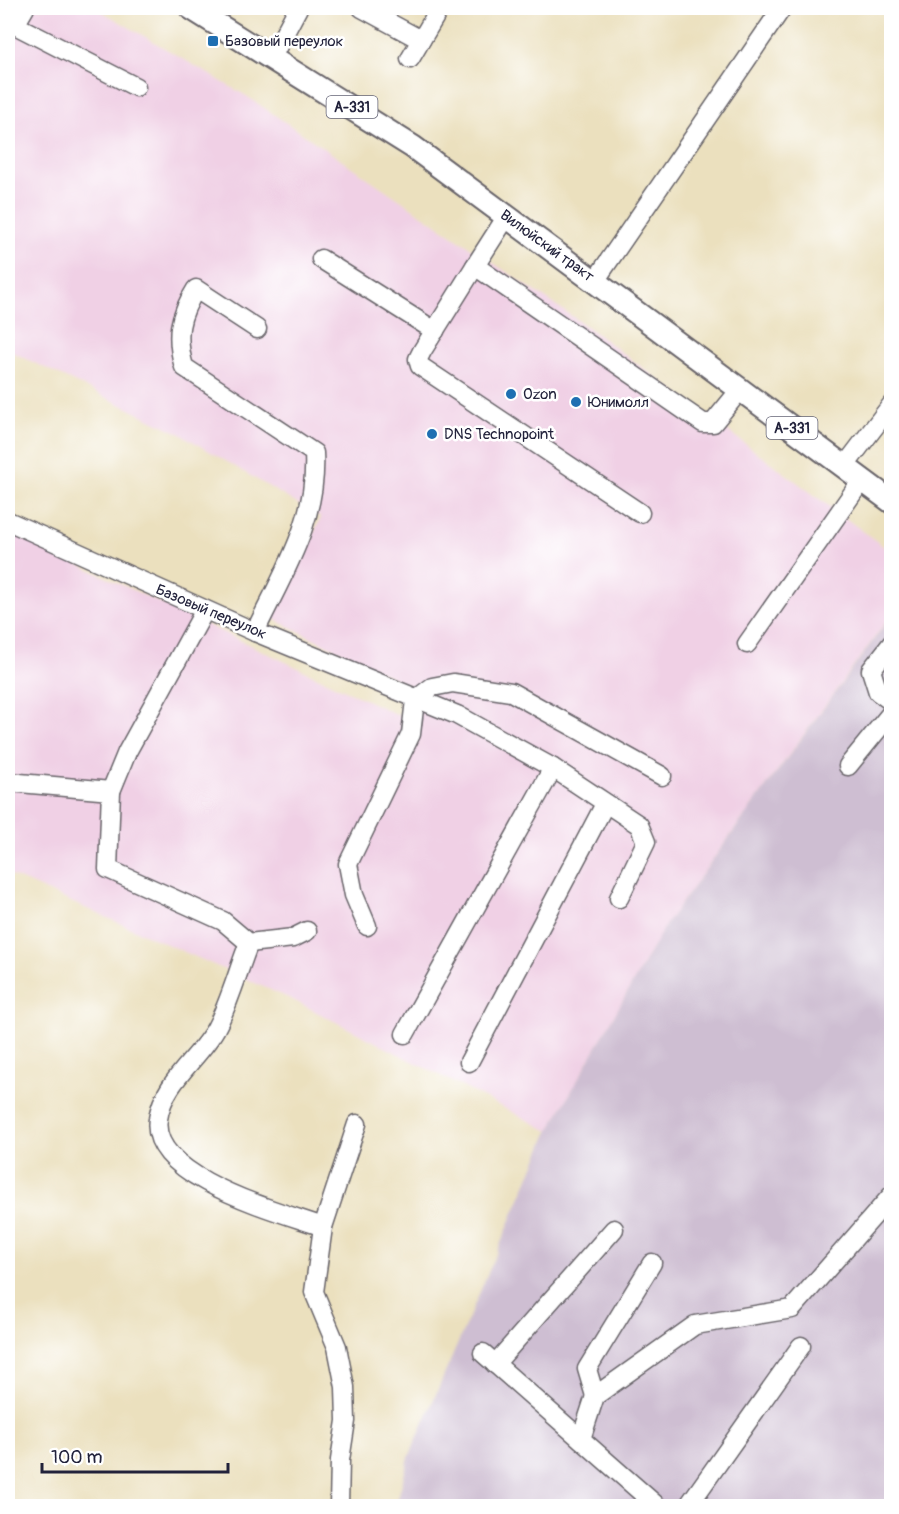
<svg xmlns="http://www.w3.org/2000/svg" width="899" height="1514" font-family="Pangolin,sans-serif">
	<style>
		.built { fill: #f0d0e5 }
		.industrial { fill: #cebed2 }
		.lines { fill: none; stroke-linecap: round; stroke-linejoin: round }
		.minor-casing { stroke: #686469; stroke-width: 21 }
		.major-casing { stroke: #686469; stroke-width: 26 }
		.minor { stroke: #fff; stroke-width: 18 }
		.major { stroke: #fff; stroke-width: 22 }
		.poi-dot { fill: #1f6fb2; stroke: #fff; stroke-width: 2 }
		.labels { text-anchor: middle; dominant-baseline: central; stroke-width: 5; stroke-linejoin: round; paint-order: stroke }
		.shield { fill: #fff; stroke: #646476; stroke-width: 1.5 }
		.shield-label { font-size: 14px; font-weight: bold; fill: #22223b }
		.poi-label { font-size: 15px; fill: #22223b; stroke: #fff; text-anchor: start }
		.street-label { font-size: 15px; fill: #22223b; stroke: #fff }
	</style>
	<rect width="100%" height="100%" fill="#fff"/>
	<filter id="ink" filterUnits="userSpaceOnUse"><feTurbulence type="fractalNoise" baseFrequency=".0167" numOctaves="2"/><feDisplacementMap in="SourceGraphic" scale="12" xChannelSelector="R" yChannelSelector="G"/><feConvolveMatrix kernelMatrix="1 2 1 2 8 2 1 2 1" color-interpolation-filters="sRGB"/></filter>
	<filter id="wash" filterUnits="userSpaceOnUse"><feTurbulence type="fractalNoise" baseFrequency=".008" numOctaves="4" result="noise"/><feDisplacementMap in="SourceGraphic" scale="24" xChannelSelector="R" yChannelSelector="G"/><feGaussianBlur stdDeviation="1.35" result="paint"/><feColorMatrix in="noise" values="0 0 0 0 0 0 0 0 0 0 0 0 0 0 0 0 0 1.4 0 .05"/><feComposite in="paint" operator="in"/></filter>
	<g filter="url(#wash)">
		<rect width="100%" height="100%" fill="#ebe0be"/>
		<path class="built" d="M 8,8 L 96,8 L 248,97 L 582,323 L 891,552 L 891,615 L 666,924 L 549,1131 L 291,999 L 8,874 L 8,531 L 402,717 L 430,696 L 272,618 L 321,518 L 179,433 L 8,350 Z"/>
		<path class="industrial" d="M 891,616 L 891,1506 L 396,1506 L 409,1457 L 549,1131 L 666,924 Z"/>
	</g>
	<g filter="url(#ink)">
		<g class="lines">
			<g class="minor-casing">
				<g id="minor">
					<path d="M 25,8 L 15,25 L 136,87"/>
					<path d="M 362,8 L 421,40"/>
					<path d="M 272,57 L 298,8"/>
					<path d="M 410,59 L 440,8"/>
					<path d="M 507,216 L 475,266 L 703,423 L 713,423 L 740,390"/>
					<path d="M 321,259 L 435,331"/>
					<path d="M 475,266 L 422,351 L 418,359 L 420,366 L 640,513"/>
					<path d="M 595,281 L 782,8"/>
					<path d="M 844,467 L 892,404"/>
					<path d="M 8,521 L 255,632 L 457,715 L 553,768 L 639,825 L 646,842 L 619,898"/>
					<path d="M 255,632 C 283,573 318,520 314,453 L 184,367 C 175,335 179,316 196,289 L 257,329"/>
					<path d="M 892,643 L 871,670 L 878,692 L 892,702"/>
					<path d="M 747,644 L 862,480"/>
					<path d="M 848,766 L 892,712"/>
					<path d="M 8,782 L 111,791 L 108,869 L 223,921 L 249,943 L 293,938 L 307,931"/>
					<path d="M 111,791 L 127,752 L 205,610"/>
					<path d="M 367,926 L 354,895 L 348,864 L 411,734 L 415,700 L 432,687 L 453,683 L 511,692 L 662,776"/>
					<path d="M 249,943 C 238,970 230,1002 216,1028 C 199,1059 163,1082 158,1119 C 148,1178 282,1212 323,1227"/>
					<path d="M 405,1034 L 553,768"/>
					<path d="M 469,1062 L 605,804"/>
					<path d="M 483,1353 L 657,1506"/>
					<path d="M 495,1364 L 614,1229"/>
					<path d="M 595,1396 L 587,1369 L 652,1263"/>
					<path d="M 581,1439 L 595,1396 L 695,1325 L 792,1309 L 892,1195"/>
					<path d="M 339,1506 L 340,1460 L 346,1421 L 345,1387 L 337,1347 L 314,1292 L 323,1227 L 357,1124"/>
					<path d="M 688,1506 L 801,1346"/>
				</g>
			</g>
			<g class="major-casing">
				<path id="major" d="M 191,8 L 413,147 L 892,502"/>
			</g>
			<use href="#minor" class="minor"/>
			<use href="#major" class="major"/>
		</g>
	</g>
	<g class="poi-dot">
		<rect x="207" y="35" width="12" height="12" rx="3"/>
		<circle cx="511" cy="394" r="6"/>
		<circle cx="576" cy="402" r="6"/>
		<circle cx="432" cy="434" r="6"/>
	</g>
	<g class="labels">
		<g class="shield">
			<rect x="326.5" y="96" width="51" height="22" rx="4.5"/>
			<rect x="766.5" y="417" width="51" height="22" rx="4.5"/>
		</g>
		<g class="shield-label">
			<text x="352" y="107">А-331</text>
			<text x="792" y="428">А-331</text>
		</g>
		<g class="poi-label">
			<text x="225" y="41">Базовый переулок</text>
			<text x="523" y="394">Ozon</text>
			<text x="588" y="402">Юнимолл</text>
			<text x="444" y="434">DNS Technopoint</text>
		</g>
		<g class="street-label">
			<text transform="translate(547 246) rotate(36)">Вилюйский тракт</text>
			<text transform="translate(211 612) rotate(23)">Базовый переулок</text>
		</g>
	</g>
	<rect width="899" height="1514" fill="none" stroke="#fff" stroke-width="30"/>
	<path d="M42 1463v9h186v-9" fill="none" stroke="#22223b" stroke-width="3"/>
	<text x="51" y="1463" font-size="18" fill="#22223b" stroke="#ffffff" stroke-width="4.5" paint-order="stroke">100 m</text>
</svg>
